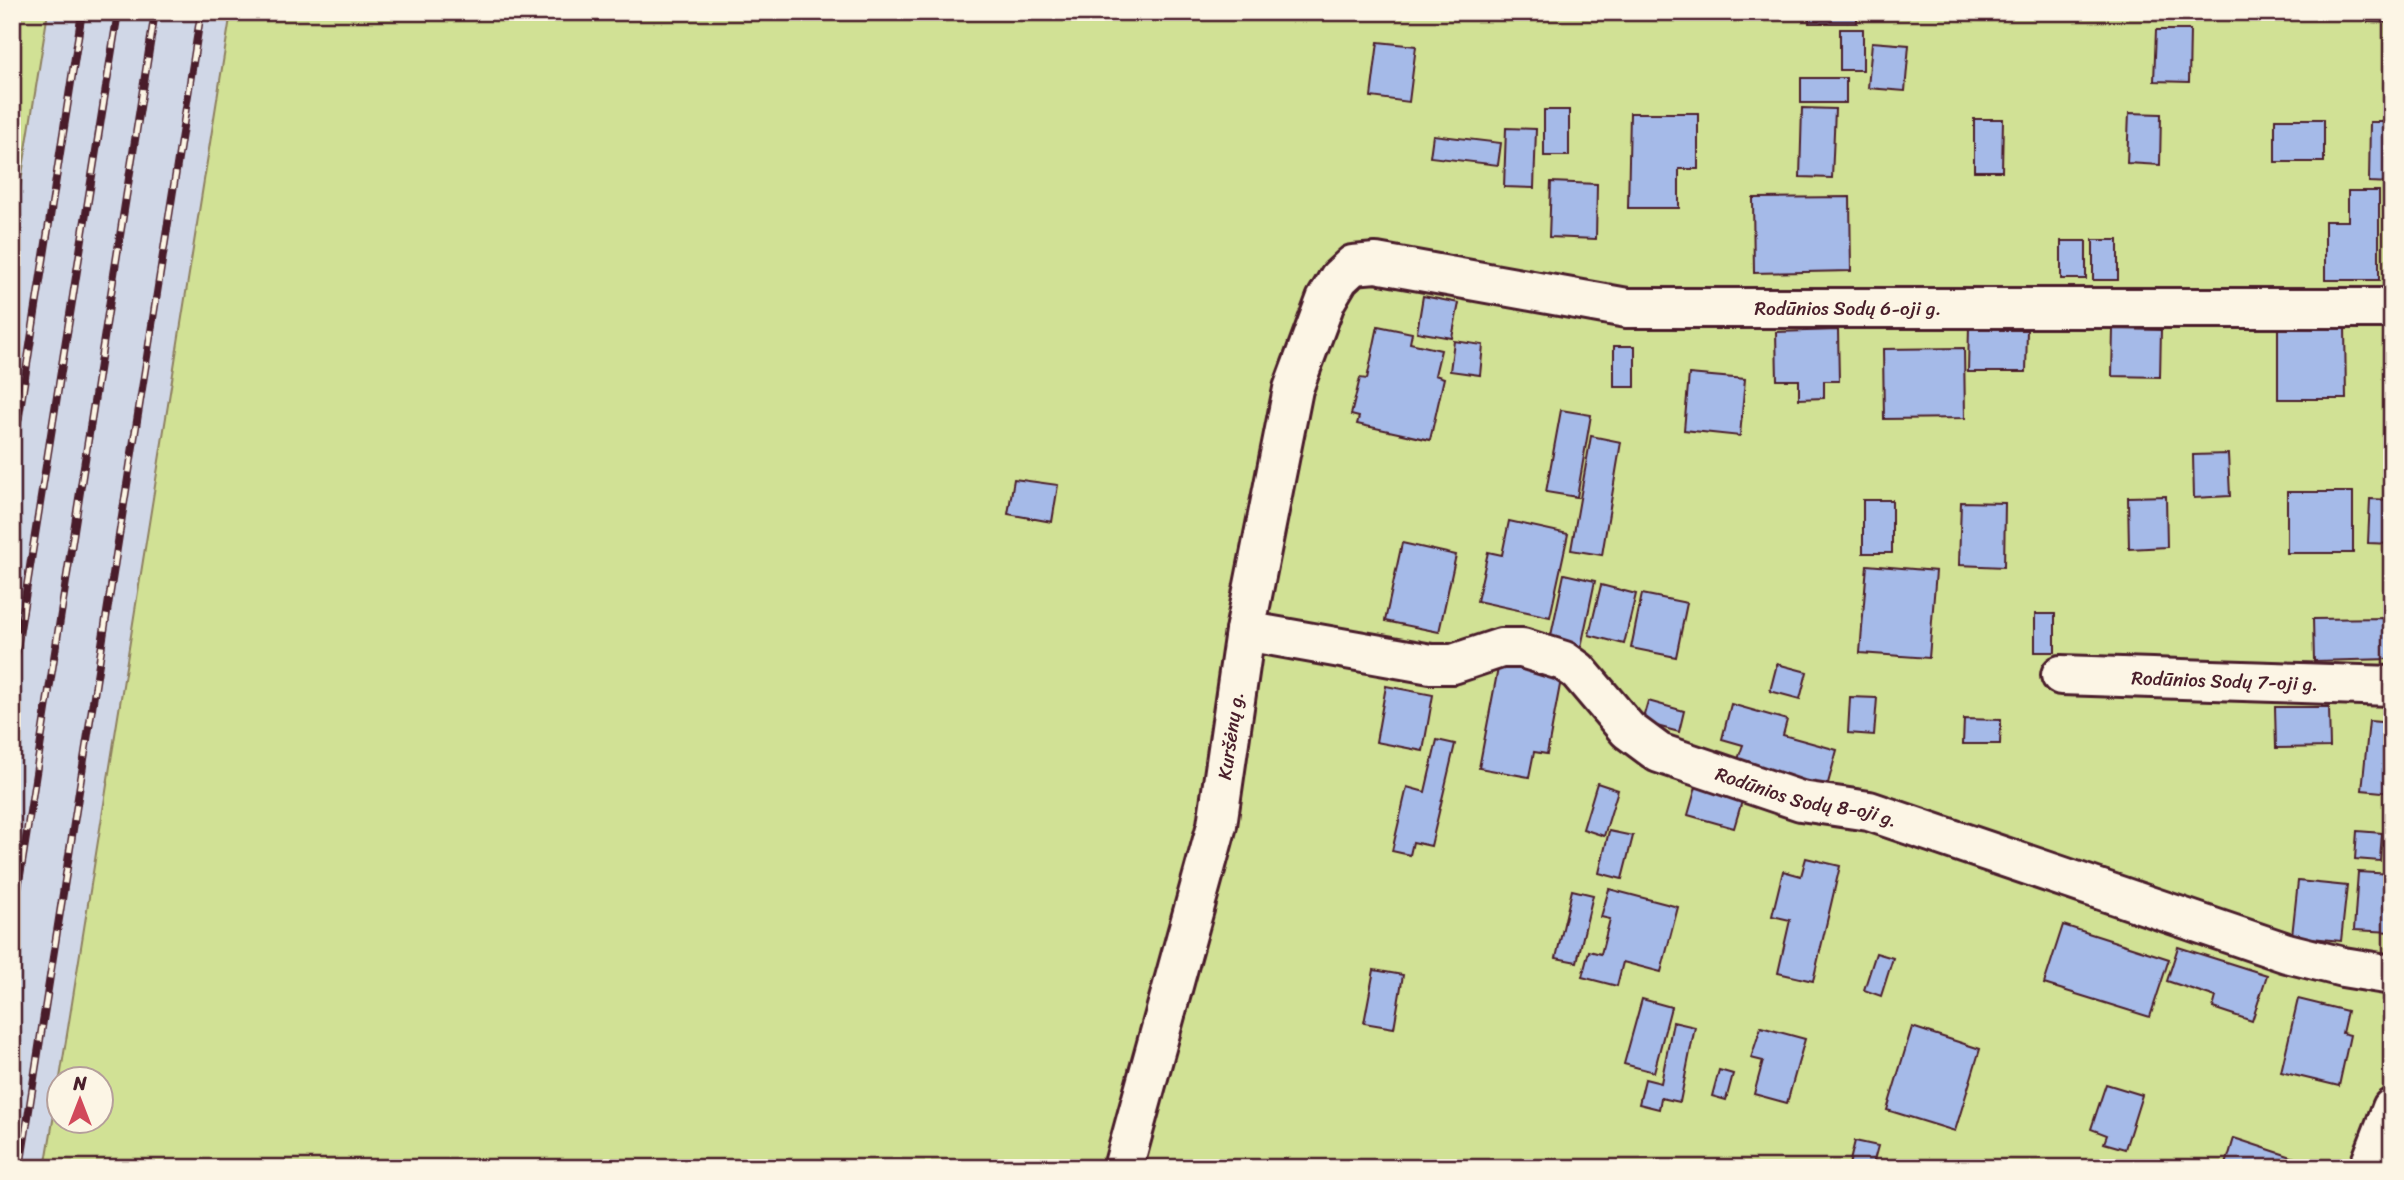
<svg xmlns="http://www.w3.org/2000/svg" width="2404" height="1180" font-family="Sriracha,sans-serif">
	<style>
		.built { fill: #d0d7e7 }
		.green { fill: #d1e195; stroke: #8e8060; stroke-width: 2 }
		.building { fill: #a5bae8; stroke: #4a1f2b; stroke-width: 2 }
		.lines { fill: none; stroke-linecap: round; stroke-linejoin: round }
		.street-casing { stroke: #4a1f2b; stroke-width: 44 }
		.street { stroke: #fcf5e5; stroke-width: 38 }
		.rail-casing { stroke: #4a1f2b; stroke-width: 8 }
		.rail { stroke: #fcf5e5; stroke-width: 5; stroke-dasharray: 16; stroke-linecap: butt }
		.labels { text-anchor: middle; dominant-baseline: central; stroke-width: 7; stroke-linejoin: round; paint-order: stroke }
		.street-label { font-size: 19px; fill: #4a1f2b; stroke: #fcf5e5 }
	</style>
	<rect width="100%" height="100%" fill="#e2e3e6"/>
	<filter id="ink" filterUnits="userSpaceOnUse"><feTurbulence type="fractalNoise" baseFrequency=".0143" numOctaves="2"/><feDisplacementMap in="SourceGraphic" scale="14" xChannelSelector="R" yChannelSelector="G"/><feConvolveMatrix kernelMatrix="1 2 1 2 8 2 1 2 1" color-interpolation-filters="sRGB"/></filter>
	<g filter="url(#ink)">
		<path class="built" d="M 48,12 L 231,12 L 45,1168 L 12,1168 L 12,237 Z"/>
		<g class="green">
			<path d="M 12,12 L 48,12 L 12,237 Z"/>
			<path d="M 231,12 L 2392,12 L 2392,1168 L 45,1168 L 60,1079 L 60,1120 L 102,1120 L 102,1078 L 60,1078 Z"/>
		</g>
		<g class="building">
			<rect x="1809" y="12" width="48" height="11"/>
			<path d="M 2368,12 L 2392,12 L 2392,23 L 2368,22 Z"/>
			<rect x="1840" y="29" width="23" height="41"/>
			<path d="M 2156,30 L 2190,30 L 2189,82 L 2154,81 Z"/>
			<path d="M 1378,42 L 1416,46 L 1409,102 L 1371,97 Z"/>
			<path d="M 1872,42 L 1909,45 L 1905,91 L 1868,88 Z"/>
			<rect x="1801" y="78" width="45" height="25"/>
			<path d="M 1802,108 L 1835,109 L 1832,178 L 1800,177 Z"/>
			<rect x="1544" y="110" width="25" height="46"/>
			<path d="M 1630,113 L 1698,113 L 1698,169 L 1679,169 L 1679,208 L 1628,208 Z"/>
			<path d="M 2129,113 L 2161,114 L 2160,165 L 2127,163 Z"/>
			<path d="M 1974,119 L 2003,119 L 2002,171 L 1974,171 Z"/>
			<rect x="2275" y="119" width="49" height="43"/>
			<path d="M 2370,122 L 2392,122 L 2392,183 L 2369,182 Z"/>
			<path d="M 1506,128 L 1536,129 L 1534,188 L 1504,187 Z"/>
			<path d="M 1433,135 L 1501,143 L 1498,165 L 1430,157 Z"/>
			<path d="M 1551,182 L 1597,184 L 1596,239 L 1549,237 Z"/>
			<path d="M 2348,191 L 2379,191 L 2379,280 L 2325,280 L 2325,221 L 2348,221 Z"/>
			<path d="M 1850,197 L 1851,271 L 1754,273 L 1753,198 Z"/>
			<rect x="2093" y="240" width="25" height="40"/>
			<rect x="2061" y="241" width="25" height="38"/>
			<path d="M 1423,296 L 1459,303 L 1452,338 L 1417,332 Z"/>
			<path d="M 1969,325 L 2000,325 L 2000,330 L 2027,330 L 2026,372 L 1968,372 Z"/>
			<path d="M 1378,326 L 1412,333 L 1410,343 L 1441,350 L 1435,375 L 1444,378 L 1430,440 L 1357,424 L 1359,417 L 1351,415 L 1360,378 L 1367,379 Z"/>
			<path d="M 2345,326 L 2346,399 L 2278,399 L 2278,327 Z"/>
			<path d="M 2113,329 L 2161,330 L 2160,377 L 2112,376 Z"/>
			<path d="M 1838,330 L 1839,381 L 1824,381 L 1824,398 L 1799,399 L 1799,380 L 1777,380 L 1776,332 Z"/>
			<path d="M 1454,341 L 1483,345 L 1480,375 L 1450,371 Z"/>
			<rect x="1614" y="346" width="21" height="41"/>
			<path d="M 1964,348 L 1965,418 L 1884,419 L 1883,349 Z"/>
			<path d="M 1689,374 L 1745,379 L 1740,436 L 1684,430 Z"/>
			<path d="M 1561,410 L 1591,415 L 1577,497 L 1546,492 Z"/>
			<path d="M 1591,436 L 1621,442 L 1602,555 L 1571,550 Z"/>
			<path d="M 2228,454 L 2230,496 L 2194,498 L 2193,455 Z"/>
			<path d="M 1014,479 L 1058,485 L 1052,522 L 1008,514 Z"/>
			<rect x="2287" y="492" width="66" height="61"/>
			<path d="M 2166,496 L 2167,547 L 2129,549 L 2128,497 Z"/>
			<path d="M 2370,499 L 2392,500 L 2392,544 L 2368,543 Z"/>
			<rect x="1863" y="500" width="29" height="53"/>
			<path d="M 1961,502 L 2005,503 L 2004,567 L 1959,565 Z"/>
			<path d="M 1509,521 L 1568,534 L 1550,617 L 1477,601 L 1488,552 L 1502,555 Z"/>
			<path d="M 1402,543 L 1456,555 L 1439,632 L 1385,621 Z"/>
			<path d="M 1867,565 L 1936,571 L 1929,658 L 1860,653 Z"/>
			<path d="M 1564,574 L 1595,581 L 1580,652 L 1549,645 Z"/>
			<path d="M 1601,585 L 1636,594 L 1624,644 L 1589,635 Z"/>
			<path d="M 1642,594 L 1687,603 L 1676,657 L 1631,648 Z"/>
			<rect x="2035" y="614" width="20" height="38"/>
			<path d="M 2389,618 L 2390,659 L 2314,661 L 2313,619 Z"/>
			<path d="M 1500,658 L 1563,669 L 1547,754 L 1534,752 L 1529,777 L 1479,768 Z"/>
			<path d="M 1777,664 L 1807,672 L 1800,699 L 1770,691 Z"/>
			<path d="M 1386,686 L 1433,695 L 1423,751 L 1376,742 Z"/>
			<path d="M 1850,697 L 1877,698 L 1874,735 L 1848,733 Z"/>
			<path d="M 1648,701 L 1684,711 L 1679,732 L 1642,722 Z"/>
			<path d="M 1731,704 L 1787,720 L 1783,735 L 1837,750 L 1827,787 L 1737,762 L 1743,745 L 1722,739 Z"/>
			<path d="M 2275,707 L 2329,707 L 2330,747 L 2276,748 Z"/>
			<path d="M 1964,719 L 2001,720 L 2000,744 L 1963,744 Z"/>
			<path d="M 2369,721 L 2392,723 L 2392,793 L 2362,790 Z"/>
			<path d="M 1437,740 L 1455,744 L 1431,846 L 1413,842 L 1410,855 L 1392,851 L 1407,787 L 1425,792 Z"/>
			<path d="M 1597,783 L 1618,790 L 1604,836 L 1583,829 Z"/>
			<path d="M 1696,787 L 1742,801 L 1734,828 L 1688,815 Z"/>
			<path d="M 1609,831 L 1633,836 L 1622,879 L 1599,873 Z"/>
			<path d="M 2357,831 L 2382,833 L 2380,861 L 2355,859 Z"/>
			<path d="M 1806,858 L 1840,866 L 1813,981 L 1778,973 L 1790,920 L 1772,916 L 1783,871 L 1801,876 Z"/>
			<path d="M 2358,872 L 2392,874 L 2392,932 L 2354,930 Z"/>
			<path d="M 2298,881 L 2347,886 L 2341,941 L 2292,936 Z"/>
			<path d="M 1609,889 L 1678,907 L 1661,972 L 1623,962 L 1617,986 L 1582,977 L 1589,951 L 1601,954 L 1610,919 L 1601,917 Z"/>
			<path d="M 1572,890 L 1593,895 L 1577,962 L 1556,958 Z"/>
			<path d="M 2063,925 L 2169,959 L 2150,1017 L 2044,984 Z"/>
			<path d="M 2178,947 L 2267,975 L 2252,1021 L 2213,1008 L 2216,997 L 2167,981 Z"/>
			<path d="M 1876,953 L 1893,958 L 1881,996 L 1864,990 Z"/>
			<path d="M 1374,970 L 1403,975 L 1394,1028 L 1364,1023 Z"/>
			<path d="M 1642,999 L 1671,1007 L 1654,1072 L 1624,1064 Z"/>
			<path d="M 2298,999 L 2347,1011 L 2342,1033 L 2350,1035 L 2339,1086 L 2281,1072 Z"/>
			<path d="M 1673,1022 L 1695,1027 L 1680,1102 L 1661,1098 L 1659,1109 L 1639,1104 L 1645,1079 L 1661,1083 Z"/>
			<path d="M 1761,1027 L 1805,1039 L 1787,1103 L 1754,1094 L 1763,1061 L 1751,1058 Z"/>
			<path d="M 1912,1027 L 1980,1049 L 1955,1131 L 1887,1110 Z"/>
			<path d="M 1719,1070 L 1733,1074 L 1726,1100 L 1712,1096 Z"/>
			<path d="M 2106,1084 L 2142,1095 L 2125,1149 L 2104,1143 L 2107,1135 L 2091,1129 Z"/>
			<path d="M 2234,1138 L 2304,1161 L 2302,1168 L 2225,1168 Z"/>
			<path d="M 1855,1141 L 1878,1146 L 1872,1168 L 1849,1165 Z"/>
			<path d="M 1920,1161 L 1944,1168 L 1918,1168 Z"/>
		</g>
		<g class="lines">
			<g class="street-casing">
				<g id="street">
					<path id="s1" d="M 1245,631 L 1431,664 L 1453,664 L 1501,648 L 1522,648 L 1564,661 L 1578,671 L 1628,730 L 1659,753 L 1801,801 L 1869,811 L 2287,953 L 2343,967 L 2392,975"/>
					<path id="s2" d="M 2061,675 L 2392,686"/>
					<path id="s3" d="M 1123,1168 L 1217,825 L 1245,631 L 1293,389 L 1326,300 L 1339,278 L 1353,265 L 1376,263 L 1627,308 L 2392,308"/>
					<path d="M 2369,1168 L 2392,1108"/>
				</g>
			</g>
			<use href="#street" class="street"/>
			<g class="rail-casing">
				<g id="rail">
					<path d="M 12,461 L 82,12"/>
					<path d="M 12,680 L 118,12"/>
					<path d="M 12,927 L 155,12"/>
					<path d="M 20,1168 L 201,12"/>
				</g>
			</g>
			<use href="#rail" class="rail"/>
		</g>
	</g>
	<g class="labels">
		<g class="street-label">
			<text stroke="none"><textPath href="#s3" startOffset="1437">Rodūnios Sodų 6-oji g.</textPath></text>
			<text stroke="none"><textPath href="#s2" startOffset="164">Rodūnios Sodų 7-oji g.</textPath></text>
			<text stroke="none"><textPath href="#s3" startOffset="446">Kuršėnų g.</textPath></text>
			<text stroke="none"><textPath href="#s1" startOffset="614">Rodūnios Sodų 8-oji g.</textPath></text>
		</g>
	</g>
	<rect width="2404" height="1180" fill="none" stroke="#fcf5e5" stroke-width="42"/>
	<rect x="21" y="21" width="2362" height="1138" fill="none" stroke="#4a1f2b" stroke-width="2.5" filter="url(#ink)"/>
	<g transform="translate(80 1100)"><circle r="33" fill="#fcf5e5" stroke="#b59f9b" stroke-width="2"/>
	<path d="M0-5L12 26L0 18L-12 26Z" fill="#d1495b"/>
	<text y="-10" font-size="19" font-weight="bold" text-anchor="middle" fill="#4a1f2b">N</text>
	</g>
</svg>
